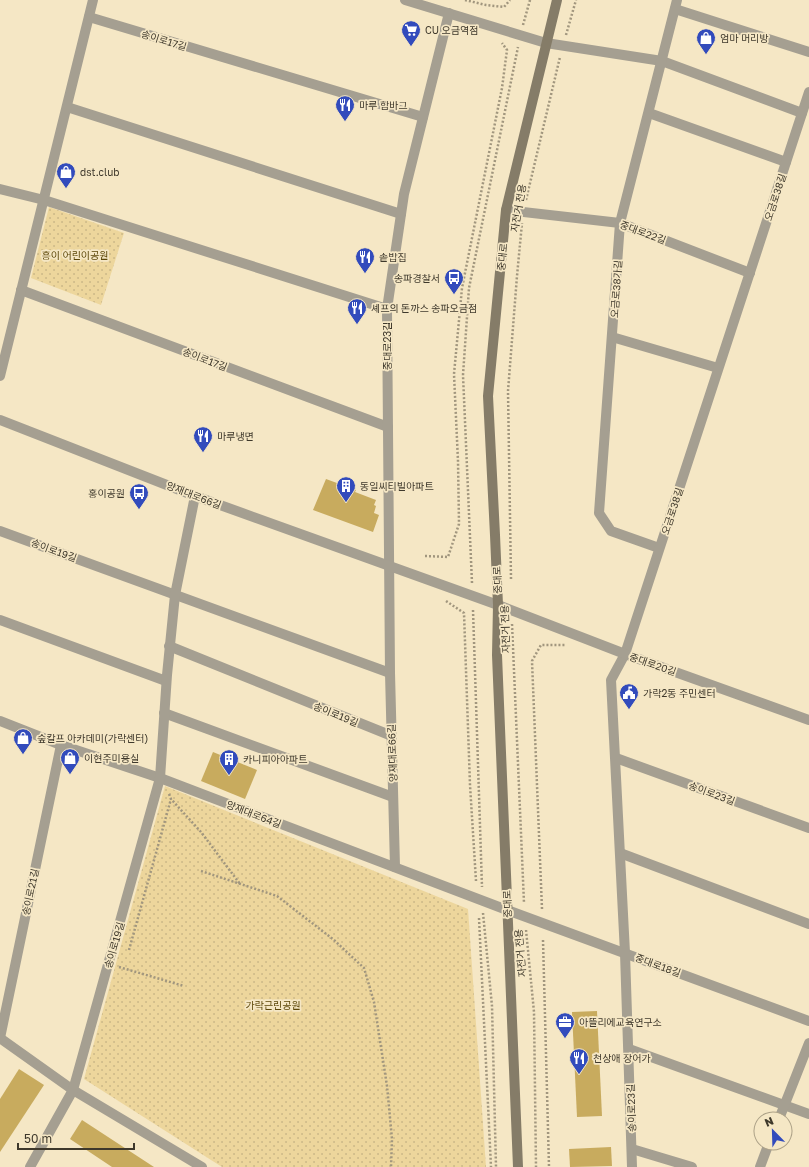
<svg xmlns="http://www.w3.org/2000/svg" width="809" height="1167" font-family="'Golos Text','Noto Sans KR',sans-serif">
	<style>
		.park { fill: url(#park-dots) }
		.building { fill: #c8ab5e }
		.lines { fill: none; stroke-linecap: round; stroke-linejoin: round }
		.path { stroke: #a1967e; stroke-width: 2.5; stroke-dasharray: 2 2; stroke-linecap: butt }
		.minor { stroke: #a59f91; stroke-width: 10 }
		.tertiary { stroke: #a59f91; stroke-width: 10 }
		.secondary { stroke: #857c68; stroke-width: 10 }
		.labels { text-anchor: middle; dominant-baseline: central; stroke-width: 3.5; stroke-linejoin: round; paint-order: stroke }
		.poi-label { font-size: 10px; fill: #3e382b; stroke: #f5e7c5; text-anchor: start }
		.street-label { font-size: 10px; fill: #3e382b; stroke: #f5e7c5 }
		.park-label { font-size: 10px; fill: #5c4708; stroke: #f5e7c5 }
	</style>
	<defs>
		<pattern id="park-dots" width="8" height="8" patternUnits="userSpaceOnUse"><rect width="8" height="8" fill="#edd69c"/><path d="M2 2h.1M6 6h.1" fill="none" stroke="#ccb887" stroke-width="1.8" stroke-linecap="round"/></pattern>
	</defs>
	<rect width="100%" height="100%" fill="#f5e7c5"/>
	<g class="park">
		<path d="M 49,207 L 124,233 L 101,305 L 31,278 Z"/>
		<path d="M 165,786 L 468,909 L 486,1167 L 222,1167 L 84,1079 Z"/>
	</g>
	<g class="building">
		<path d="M 326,479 L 356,490 L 355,492 L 376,500 L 374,505 L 376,506 L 374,513 L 379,515 L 373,532 L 313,510 Z"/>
		<path d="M 213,752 L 257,770 L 245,799 L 201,781 Z"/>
		<path d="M 597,1011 L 602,1116 L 577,1117 L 572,1012 Z"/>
		<path d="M 19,1069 L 44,1085 L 0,1152 L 0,1099 Z"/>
		<path d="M 82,1120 L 154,1167 L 112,1167 L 70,1139 Z"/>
		<path d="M 611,1147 L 612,1166 L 570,1167 L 569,1149 Z"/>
	</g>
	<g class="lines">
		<g class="path">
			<path d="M 465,0 L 486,5 L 504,7 L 510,0"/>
			<path d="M 523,25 L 530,0"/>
			<path d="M 566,35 L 576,0"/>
			<path d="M 526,200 L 560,57"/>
			<path d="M 425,556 L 448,557 L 459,524 L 458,461 L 454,374 L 462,288 L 502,88 L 507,50 L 502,43"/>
			<path d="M 511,579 L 508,391 L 517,276 L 522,223"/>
			<path d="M 472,583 L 463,375 L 469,288 L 518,47"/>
			<path d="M 446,601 L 464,613 L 470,785 L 476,881"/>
			<path d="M 473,610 L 482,887"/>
			<path d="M 512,624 L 524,903"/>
			<path d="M 169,794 L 171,799 L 201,832 L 240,884"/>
			<path d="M 201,871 L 277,896 L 334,940 L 364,968 L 374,1002 L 387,1086 L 392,1139 L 391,1167"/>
			<path d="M 542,909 L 532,661 L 541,645 L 565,645"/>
			<path d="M 483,913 L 492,1006 L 496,1167"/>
			<path d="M 479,918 L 491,1167"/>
			<path d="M 526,930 L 534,1012 L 536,1167"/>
			<path d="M 543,940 L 549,1167"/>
			<path d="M 129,950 L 171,799"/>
			<path d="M 119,967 L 184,986"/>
		</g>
		<g class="minor">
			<path d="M 405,0 L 546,43 L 662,61 L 802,113"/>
			<path d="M 675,9 L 809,52"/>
			<path d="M 89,17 L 423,117"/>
			<path d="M 67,107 L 401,214"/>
			<path d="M 649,113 L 786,162"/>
			<path d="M 0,189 L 44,200 L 387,309"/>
			<path d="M 506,210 L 620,223 L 750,273"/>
			<path d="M 21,290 L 388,427"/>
			<path d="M 612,337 L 718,368"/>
			<path d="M 0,376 L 93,0"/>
			<path d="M 0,531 L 390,673"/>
			<path d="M 659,548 L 611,531 L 599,513 L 620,223 L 677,0"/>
			<path d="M 0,620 L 166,681"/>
			<path d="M 169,646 L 392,736"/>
			<path d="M 164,713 L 393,797"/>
			<path d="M 0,721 L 61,745 L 160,778 L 507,910 L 809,1021"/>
			<path d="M 616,758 L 809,828"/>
			<path d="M 620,853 L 809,924"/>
			<path d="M 395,867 L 390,673 L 387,309 L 404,194 L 449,13"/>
			<path d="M 0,1038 L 61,745"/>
			<path d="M 0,1038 L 73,1090 L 202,1167"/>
			<path d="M 629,1049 L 809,1114"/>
			<path d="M 779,1119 L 809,1043"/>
			<path d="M 632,1149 L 692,1167"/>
			<path d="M 30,1167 L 73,1090 L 160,778 L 167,675 L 175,595 L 195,496"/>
			<path d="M 632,1167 L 625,953 L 611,680 L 625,654 L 809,92"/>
			<path d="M 760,1167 L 769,1143"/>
		</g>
		<path class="tertiary" d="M 0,420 L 195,496 L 498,605 L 625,654 L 809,720"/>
		<path class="secondary" d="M 518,1167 L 497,655 L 498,605 L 495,535 L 488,396 L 506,210 L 557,0"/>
	</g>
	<defs>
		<g id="supermarket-pin" transform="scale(1)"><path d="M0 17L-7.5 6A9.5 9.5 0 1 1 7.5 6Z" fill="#324bbc" stroke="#f5e7c5"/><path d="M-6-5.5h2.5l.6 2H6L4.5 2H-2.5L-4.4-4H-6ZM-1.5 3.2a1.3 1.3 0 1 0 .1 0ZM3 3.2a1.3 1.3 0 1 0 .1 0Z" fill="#fff"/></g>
		<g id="shop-pin" transform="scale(1)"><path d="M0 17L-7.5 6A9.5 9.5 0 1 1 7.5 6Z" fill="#324bbc" stroke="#f5e7c5"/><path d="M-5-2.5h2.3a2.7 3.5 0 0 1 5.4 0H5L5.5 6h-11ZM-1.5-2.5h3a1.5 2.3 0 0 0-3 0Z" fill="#fff"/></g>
		<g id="restaurant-pin" transform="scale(1)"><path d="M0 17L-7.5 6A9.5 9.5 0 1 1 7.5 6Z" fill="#324bbc" stroke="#f5e7c5"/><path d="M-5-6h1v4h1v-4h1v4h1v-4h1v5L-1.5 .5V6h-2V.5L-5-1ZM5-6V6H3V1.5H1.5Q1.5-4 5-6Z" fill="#fff"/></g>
		<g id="bus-pin" transform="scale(1)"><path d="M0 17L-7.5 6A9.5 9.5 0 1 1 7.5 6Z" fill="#324bbc" stroke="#f5e7c5"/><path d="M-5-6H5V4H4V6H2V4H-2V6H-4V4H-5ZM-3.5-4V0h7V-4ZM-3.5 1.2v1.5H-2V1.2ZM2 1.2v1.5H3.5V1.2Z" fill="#fff"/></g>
		<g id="building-pin" transform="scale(1)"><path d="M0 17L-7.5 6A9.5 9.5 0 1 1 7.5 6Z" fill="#324bbc" stroke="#f5e7c5"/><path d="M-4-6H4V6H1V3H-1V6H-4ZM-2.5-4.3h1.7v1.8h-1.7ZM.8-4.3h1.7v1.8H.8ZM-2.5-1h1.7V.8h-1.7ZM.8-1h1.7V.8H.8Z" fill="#fff"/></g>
		<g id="civic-pin" transform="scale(1)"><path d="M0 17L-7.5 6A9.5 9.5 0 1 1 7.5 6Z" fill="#324bbc" stroke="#f5e7c5"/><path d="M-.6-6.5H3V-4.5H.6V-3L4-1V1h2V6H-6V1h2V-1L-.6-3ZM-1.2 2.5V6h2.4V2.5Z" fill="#fff"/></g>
		<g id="office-pin" transform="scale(1)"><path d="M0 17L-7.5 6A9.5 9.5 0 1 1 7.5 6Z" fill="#324bbc" stroke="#f5e7c5"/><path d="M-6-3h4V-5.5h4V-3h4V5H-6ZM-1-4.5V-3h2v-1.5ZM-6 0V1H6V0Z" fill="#fff"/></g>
	</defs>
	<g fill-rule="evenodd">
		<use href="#supermarket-pin" x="411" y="30"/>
		<use href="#shop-pin" x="706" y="38"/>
		<use href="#restaurant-pin" x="345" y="105"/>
		<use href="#shop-pin" x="66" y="172"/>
		<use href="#restaurant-pin" x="365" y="257"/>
		<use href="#bus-pin" x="454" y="278"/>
		<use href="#restaurant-pin" x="357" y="308"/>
		<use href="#restaurant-pin" x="203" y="436"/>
		<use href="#building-pin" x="346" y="486"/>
		<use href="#bus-pin" x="139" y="493"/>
		<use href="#civic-pin" x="629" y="693"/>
		<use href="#shop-pin" x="23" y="738"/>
		<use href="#shop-pin" x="70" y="758"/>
		<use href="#building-pin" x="229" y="759"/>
		<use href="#office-pin" x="565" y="1022"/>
		<use href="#restaurant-pin" x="579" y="1058"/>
	</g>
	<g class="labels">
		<g class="poi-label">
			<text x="425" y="30">CU 오금역점</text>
			<text x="720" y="38">엄마 머리방</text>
			<text x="359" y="105">마루 함바그</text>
			<text x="80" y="172">dst.club</text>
			<text x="379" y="257">솥밥집</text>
			<text x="440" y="278" text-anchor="end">송파경찰서</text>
			<text x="371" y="308">셰프의 돈까스 송파오금점</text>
			<text x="217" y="436">마루냉면</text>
			<text x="360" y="486">동일씨티빌아파트</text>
			<text x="125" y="493" text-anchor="end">홍이공원</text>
			<text x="643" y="693">가락2동 주민센터</text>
			<text x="37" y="738">숲칼프 아카데미(가락센터)</text>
			<text x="84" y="758">이현주미용실</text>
			<text x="243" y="759">카니피아아파트</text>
			<text x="579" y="1022">아뜰리에교육연구소</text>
			<text x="593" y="1058">천상애 장어가</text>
		</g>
		<g class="street-label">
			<text transform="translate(164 40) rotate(17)">송이로17길</text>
			<text transform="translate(775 197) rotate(-72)">오금로38길</text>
			<text transform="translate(518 208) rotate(-80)">자전거 전용</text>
			<text transform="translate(643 232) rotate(20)">중대로22길</text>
			<text transform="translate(502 257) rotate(-84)">중대로</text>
			<text transform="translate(616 289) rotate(-86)">오금로38가길</text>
			<text transform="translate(387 346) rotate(-90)">중대로23길</text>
			<text transform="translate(205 359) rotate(21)">송이로17길</text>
			<text transform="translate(194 495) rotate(21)">양재대로66길</text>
			<text transform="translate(672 511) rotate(-72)">오금로38길</text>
			<text transform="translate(54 550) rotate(20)">송이로19길</text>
			<text transform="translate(497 580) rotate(-92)">중대로</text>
			<text transform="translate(505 629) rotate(-92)">자전거 전용</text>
			<text transform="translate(653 664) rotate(19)">중대로20길</text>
			<text transform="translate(336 714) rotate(22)">송이로19길</text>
			<text transform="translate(392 753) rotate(-92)">양재대로66길</text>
			<text transform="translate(712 793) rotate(20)">송이로23길</text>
			<text transform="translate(254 814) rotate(21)">양재대로64길</text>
			<text transform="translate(30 892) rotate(-78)">송이로21길</text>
			<text transform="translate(507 904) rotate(-92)">중대로</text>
			<text transform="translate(114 945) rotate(-74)">송이로19길</text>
			<text transform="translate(520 953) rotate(-95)">자전거 전용</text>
			<text transform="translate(658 965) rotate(20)">중대로18길</text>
			<text transform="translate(631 1108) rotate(-92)">송이로23길</text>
		</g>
		<g class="park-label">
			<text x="75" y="255">흥이 어린이공원</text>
			<text x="273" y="1005">가락근린공원</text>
		</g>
	</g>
	<g transform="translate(773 1131) rotate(337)"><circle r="19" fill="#f5e7c5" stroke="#aca187"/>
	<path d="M0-3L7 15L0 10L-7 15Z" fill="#324bbc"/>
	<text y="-6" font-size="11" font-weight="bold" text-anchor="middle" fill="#3e382b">N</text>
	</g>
	<path d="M18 1143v6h116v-6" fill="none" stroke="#3e382b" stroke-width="2"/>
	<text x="24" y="1143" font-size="12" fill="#3e382b" stroke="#f5e7c5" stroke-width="3" paint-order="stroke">50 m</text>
</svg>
